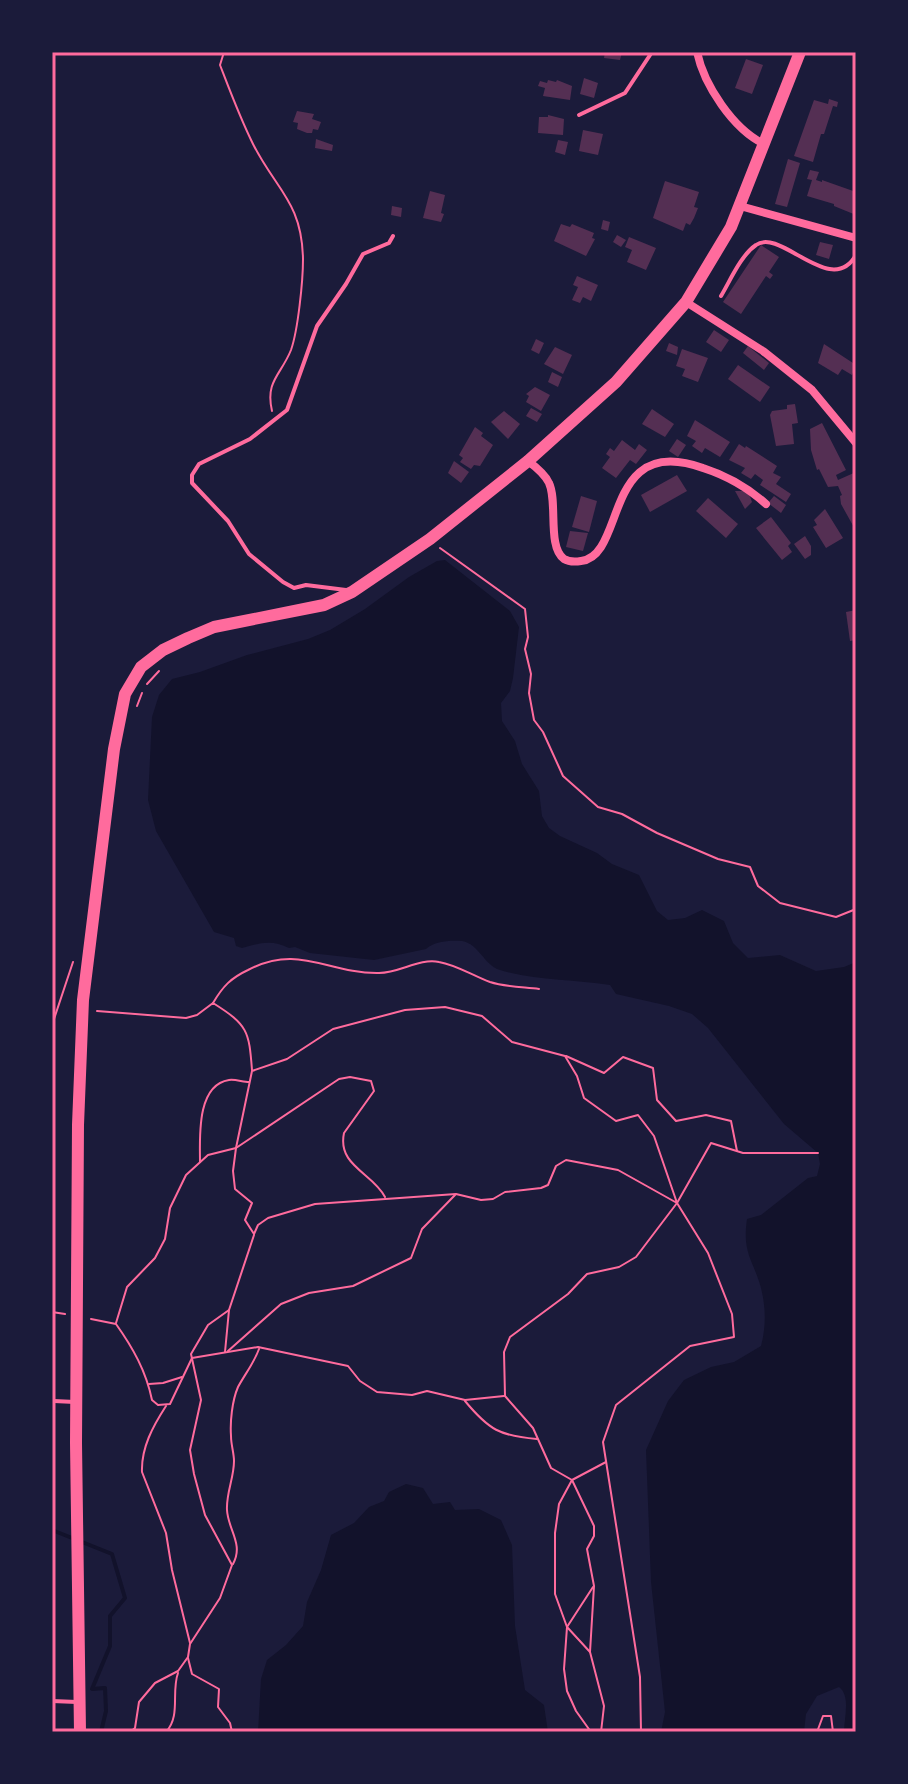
<svg xmlns="http://www.w3.org/2000/svg" width="908" height="1784" font-family="'Nunito Sans',sans-serif">
	<style>
		.water { fill: #12122b }
		.lines { fill: none; stroke-linecap: round; stroke-linejoin: round }
		.stream { stroke: #12122b; stroke-width: 4 }
		.building { fill: #542f53 }
		.path { stroke: #ff6b9d; stroke-width: 2 }
		.service { stroke: #ff6b9d; stroke-width: 4 }
		.minor { stroke: #ff6b9d; stroke-width: 8 }
		.secondary { stroke: #ff6b9d; stroke-width: 12 }
		.neatline { fill: none; stroke: #ff6b9d; stroke-width: 3 }
	</style>
	<rect width="100%" height="100%" fill="#1b1b3a"/>
	<g class="water">
		<path d="M 445,560 L 510,611 L 519,627 L 513,678 L 510,691 L 501,703 L 502,721 L 515,741 L 522,764 L 539,791 L 542,816 L 549,828 L 560,836 L 597,853 L 612,864 L 639,875 L 657,911 L 668,920 L 685,918 L 702,910 L 724,921 L 733,943 L 748,958 L 780,955 L 816,971 L 844,967 L 856,962 L 856,1732 L 844,1732 C 844,1718 851,1696 839,1687 L 817,1696 L 806,1714 L 804,1732 L 661,1732 L 665,1712 L 651,1582 L 646,1450 L 668,1401 L 684,1380 L 711,1367 L 734,1362 L 761,1346 C 766,1327 766,1308 761,1288 C 753,1259 742,1254 747,1219 L 761,1215 L 808,1178 L 817,1176 L 820,1164 L 818,1153 L 784,1124 L 708,1028 L 692,1014 L 669,1006 L 616,994 L 610,985 C 573,979 537,981 500,970 C 484,965 479,944 462,941 C 450,940 435,941 426,949 L 374,960 L 310,953 L 295,947 L 289,948 C 272,939 259,943 242,948 L 236,946 L 234,938 L 214,932 L 156,831 L 148,800 L 152,717 L 159,695 L 172,679 L 200,672 L 247,655 L 308,639 L 330,630 L 365,609 L 409,577 L 437,561 Z"/>
		<path d="M 406,1484 L 423,1488 L 433,1504 L 450,1502 L 455,1510 L 479,1509 L 501,1520 L 512,1545 L 515,1626 L 525,1690 L 544,1705 L 548,1732 L 258,1732 L 261,1679 L 267,1660 L 286,1645 L 303,1626 L 307,1602 L 321,1570 L 331,1535 L 354,1523 L 369,1507 L 384,1501 L 389,1492 Z"/>
	</g>
	<g class="lines">
		<path class="stream" d="M 52,1530 L 112,1554 L 125,1598 L 110,1616 L 110,1646 L 92,1689 L 105,1688 L 106,1711 L 101,1732"/>
	</g>
	<g class="building">
		<path d="M 605,52 L 622,52 L 620,60 L 604,58 Z"/>
		<path d="M 746,59 L 763,65 L 752,94 L 735,88 Z"/>
		<path d="M 584,78 L 598,83 L 594,98 L 580,94 Z"/>
		<path d="M 548,80 L 556,82 L 557,80 L 572,86 L 570,100 L 543,96 L 545,88 L 538,86 L 540,81 L 547,83 Z"/>
		<path d="M 829,99 L 838,102 L 837,107 L 833,106 L 824,134 L 821,134 L 813,162 L 794,156 L 814,100 L 828,104 Z"/>
		<path d="M 297,111 L 314,114 L 312,119 L 321,122 L 318,130 L 313,129 L 312,133 L 307,133 L 297,129 L 298,123 L 293,122 Z"/>
		<path d="M 548,115 L 564,119 L 563,135 L 538,133 L 539,117 L 548,117 Z"/>
		<path d="M 583,130 L 603,134 L 598,155 L 579,151 Z"/>
		<path d="M 316,139 L 333,145 L 332,151 L 315,148 Z"/>
		<path d="M 558,140 L 568,142 L 565,155 L 555,152 Z"/>
		<path d="M 788,159 L 800,163 L 787,207 L 775,204 Z"/>
		<path d="M 810,170 L 819,172 L 816,180 L 822,182 L 822,180 L 856,192 L 856,215 L 834,206 L 834,204 L 807,196 L 812,180 L 807,179 Z"/>
		<path d="M 665,181 L 699,192 L 694,207 L 698,208 L 694,218 L 690,225 L 686,223 L 683,231 L 653,218 Z"/>
		<path d="M 430,191 L 445,195 L 441,213 L 444,214 L 441,222 L 423,218 Z"/>
		<path d="M 392,206 L 402,208 L 401,217 L 391,215 Z"/>
		<path d="M 603,220 L 610,222 L 608,231 L 601,229 Z"/>
		<path d="M 561,224 L 570,227 L 572,224 L 594,233 L 592,238 L 595,239 L 586,256 L 554,241 Z"/>
		<path d="M 617,235 L 626,240 L 621,247 L 613,242 Z"/>
		<path d="M 629,237 L 656,248 L 646,270 L 627,262 L 632,250 L 625,247 Z"/>
		<path d="M 820,242 L 833,245 L 829,259 L 816,255 Z"/>
		<path d="M 761,245 L 779,257 L 769,272 L 773,275 L 770,279 L 766,276 L 741,314 L 723,302 Z"/>
		<path d="M 577,276 L 598,285 L 591,301 L 583,297 L 580,303 L 572,300 L 578,287 L 573,285 Z"/>
		<path d="M 714,330 L 729,340 L 721,352 L 706,342 Z"/>
		<path d="M 536,339 L 544,343 L 539,354 L 531,350 Z"/>
		<path d="M 669,343 L 678,347 L 677,355 L 666,351 Z"/>
		<path d="M 824,344 L 856,365 L 852,375 L 842,369 L 838,375 L 818,363 Z"/>
		<path d="M 748,346 L 769,363 L 764,370 L 743,353 Z"/>
		<path d="M 555,347 L 572,355 L 563,374 L 544,364 Z"/>
		<path d="M 682,349 L 708,358 L 698,382 L 682,376 L 685,369 L 676,366 Z"/>
		<path d="M 738,365 L 770,387 L 760,402 L 728,379 Z"/>
		<path d="M 552,372 L 562,377 L 558,387 L 548,382 Z"/>
		<path d="M 535,387 L 550,395 L 541,411 L 526,402 L 529,396 L 526,394 Z"/>
		<path d="M 795,404 L 798,423 L 792,424 L 794,444 L 776,446 L 770,415 L 772,411 L 787,409 L 787,405 Z"/>
		<path d="M 531,408 L 542,414 L 537,422 L 526,416 Z"/>
		<path d="M 652,409 L 674,424 L 665,437 L 642,424 Z"/>
		<path d="M 504,411 L 520,424 L 508,439 L 491,422 Z"/>
		<path d="M 695,420 L 730,442 L 720,457 L 705,448 L 702,453 L 692,446 L 696,441 L 687,436 Z"/>
		<path d="M 822,423 L 846,470 L 836,475 L 838,480 L 856,472 L 856,531 L 841,504 L 840,496 L 842,495 L 838,486 L 828,487 L 819,469 L 817,470 L 811,450 L 810,429 Z"/>
		<path d="M 475,427 L 483,433 L 481,436 L 493,445 L 480,466 L 474,465 L 471,469 L 460,462 L 463,458 L 459,455 Z"/>
		<path d="M 677,439 L 686,445 L 678,457 L 669,451 Z"/>
		<path d="M 622,440 L 635,450 L 639,444 L 647,450 L 636,464 L 630,460 L 616,478 L 602,468 L 610,457 L 606,454 L 610,448 L 614,451 Z"/>
		<path d="M 739,444 L 745,448 L 746,446 L 777,466 L 773,473 L 781,477 L 776,484 L 791,494 L 786,502 L 760,485 L 763,480 L 755,474 L 751,479 L 741,473 L 745,468 L 729,460 Z"/>
		<path d="M 454,461 L 469,472 L 461,483 L 448,473 Z"/>
		<path d="M 677,475 L 687,491 L 650,512 L 641,495 Z"/>
		<path d="M 735,491 L 748,491 L 752,502 L 745,509 Z"/>
		<path d="M 581,496 L 597,501 L 589,532 L 572,527 Z"/>
		<path d="M 774,496 L 786,505 L 781,513 L 768,503 Z"/>
		<path d="M 708,498 L 738,524 L 726,538 L 696,511 Z"/>
		<path d="M 825,509 L 843,538 L 826,548 L 813,527 L 817,525 L 814,520 Z"/>
		<path d="M 771,517 L 791,543 L 788,546 L 792,552 L 782,560 L 756,528 Z"/>
		<path d="M 570,531 L 588,533 L 583,551 L 566,547 Z"/>
		<path d="M 805,536 L 811,546 L 811,555 L 805,559 L 794,544 Z"/>
		<path d="M 856,610 L 856,640 L 850,641 L 846,612 Z"/>
	</g>
	<g class="lines">
		<g class="path">
			<path d="M 224,52 L 220,65 C 230,91 240,118 253,144 C 276,190 302,202 303,259 C 303,281 298,330 291,350 C 281,375 265,381 272,411"/>
			<path d="M 440,548 L 525,609 L 528,637 L 525,649 L 531,674 L 529,693 L 534,720 L 543,732 L 563,776 L 598,807 L 622,814 L 657,833 L 718,859 L 750,867 L 758,886 L 780,903 L 836,917 L 856,909"/>
			<path d="M 147,684 L 159,671"/>
			<path d="M 137,706 L 142,693"/>
			<path d="M 213,1003 C 223,986 231,978 248,970 C 299,943 328,974 379,973 C 400,973 419,958 439,962 C 457,965 473,976 490,982 C 506,987 523,987 539,989"/>
			<path d="M 97,1011 L 186,1018 L 197,1015 L 213,1003 C 248,1025 249,1031 252,1070"/>
			<path d="M 52,1025 L 73,962"/>
			<path d="M 566,1056 L 604,1073 L 623,1057 L 653,1068 L 657,1100 L 676,1121 L 706,1115 L 731,1121 L 737,1151"/>
			<path d="M 200,1162 C 200,1139 196,1085 229,1080 C 235,1079 243,1082 249,1082"/>
			<path d="M 52,1312 L 65,1314"/>
			<path d="M 91,1319 L 116,1324 C 133,1348 146,1371 152,1400 L 158,1405 L 170,1404 L 192,1358 L 258,1347 L 348,1366 L 360,1381 L 377,1392 L 412,1395 L 427,1391 L 465,1400 L 504,1396"/>
			<path d="M 116,1323 L 127,1287 L 155,1258 L 165,1239 L 170,1208 L 186,1175 L 208,1155 L 236,1148 L 339,1079 L 350,1077 L 371,1081 L 374,1091 L 344,1133 C 337,1166 373,1173 385,1197"/>
			<path d="M 228,1351 L 281,1304 L 309,1293 L 353,1286 L 411,1258 L 422,1229 L 455,1195"/>
			<path d="M 225,1352 L 229,1310 L 254,1235"/>
			<path d="M 149,1384 L 163,1383 L 182,1377"/>
			<path d="M 465,1401 C 489,1430 500,1436 537,1439"/>
			<path d="M 166,1406 C 153,1426 141,1448 142,1472 L 166,1533 L 172,1570 L 190,1643"/>
			<path d="M 233,1564 C 244,1544 228,1530 227,1510 C 226,1493 234,1478 234,1461 C 234,1453 231,1445 231,1436 C 230,1422 232,1401 238,1387 C 245,1374 254,1363 259,1349"/>
			<path d="M 590,1652 L 567,1627 L 593,1587"/>
			<path d="M 188,1658 L 192,1674 L 219,1689 L 218,1707 L 230,1723 L 232,1732"/>
			<path d="M 130,1732 L 135,1728 L 139,1702 L 155,1683 L 178,1671 L 188,1657 L 190,1644 L 220,1598 L 232,1565 L 205,1515 L 194,1474 L 190,1450 L 201,1400 L 191,1354 L 208,1325 L 229,1310"/>
			<path d="M 166,1732 C 181,1716 171,1692 178,1673"/>
			<path d="M 591,1732 L 576,1711 L 567,1691 L 564,1669 L 567,1627 L 555,1594 L 555,1533 L 559,1504 L 572,1480 L 606,1462"/>
			<path d="M 601,1732 L 604,1706 L 590,1652 L 594,1586 L 587,1549 L 594,1536 L 594,1526 L 572,1480 L 551,1468 L 533,1428 L 505,1396 L 504,1352 L 510,1337 L 568,1294 L 587,1274 L 619,1267 L 636,1257 L 677,1203 L 711,1143 L 743,1153 L 818,1153"/>
			<path d="M 641,1732 L 640,1677 L 603,1442 L 616,1405 L 690,1346 L 734,1337 L 732,1314 L 708,1253 L 677,1203 L 654,1136 L 638,1115 L 616,1121 L 584,1098 L 577,1076 L 565,1056 L 512,1042 L 482,1016 L 445,1007 L 405,1010 L 333,1029 L 287,1059 L 252,1071 L 236,1148 L 233,1171 L 235,1189 L 252,1203 L 245,1220 L 254,1234 L 258,1225 L 268,1218 L 315,1204 L 456,1194 L 481,1200 L 493,1199 L 505,1192 L 541,1188 L 548,1185 L 556,1166 L 566,1160 L 618,1170 L 677,1203"/>
			<path d="M 817,1732 L 823,1716 L 831,1716 L 833,1732"/>
		</g>
		<g class="service">
			<path d="M 579,115 L 625,93 L 652,52"/>
			<path d="M 721,296 C 730,281 741,255 756,245 C 781,227 831,299 856,255"/>
			<path d="M 346,590 L 306,585 L 294,588 L 283,582 L 249,554 L 228,521 L 192,483 L 192,475 L 199,464 L 250,439 L 287,410 L 317,326 L 346,284 L 363,254 L 389,243 L 393,236"/>
			<path d="M 54,1401 L 75,1402"/>
			<path d="M 52,1701 L 77,1702"/>
		</g>
		<g class="minor">
			<path d="M 697,52 C 704,85 733,129 764,144"/>
			<path d="M 740,206 L 856,238"/>
			<path d="M 686,302 L 763,351 L 812,390 L 856,443"/>
			<path d="M 528,461 C 536,467 545,474 549,483 C 558,502 547,547 564,559 C 569,562 575,562 581,561 C 627,556 602,432 703,468 C 728,476 747,487 766,504"/>
		</g>
		<path class="secondary" d="M 80,1732 L 76,1443 L 78,1125 L 83,1000 L 114,749 L 125,694 L 141,667 L 163,650 L 188,638 L 214,627 L 324,605 L 352,592 L 430,539 L 528,461 L 616,382 L 686,302 L 731,227 L 800,52"/>
	</g>
	<rect width="908" height="1784" fill="none" stroke="#1b1b3a" stroke-width="108"/>
	<rect x="54" y="54" width="800" height="1676" class="neatline"/>
</svg>
